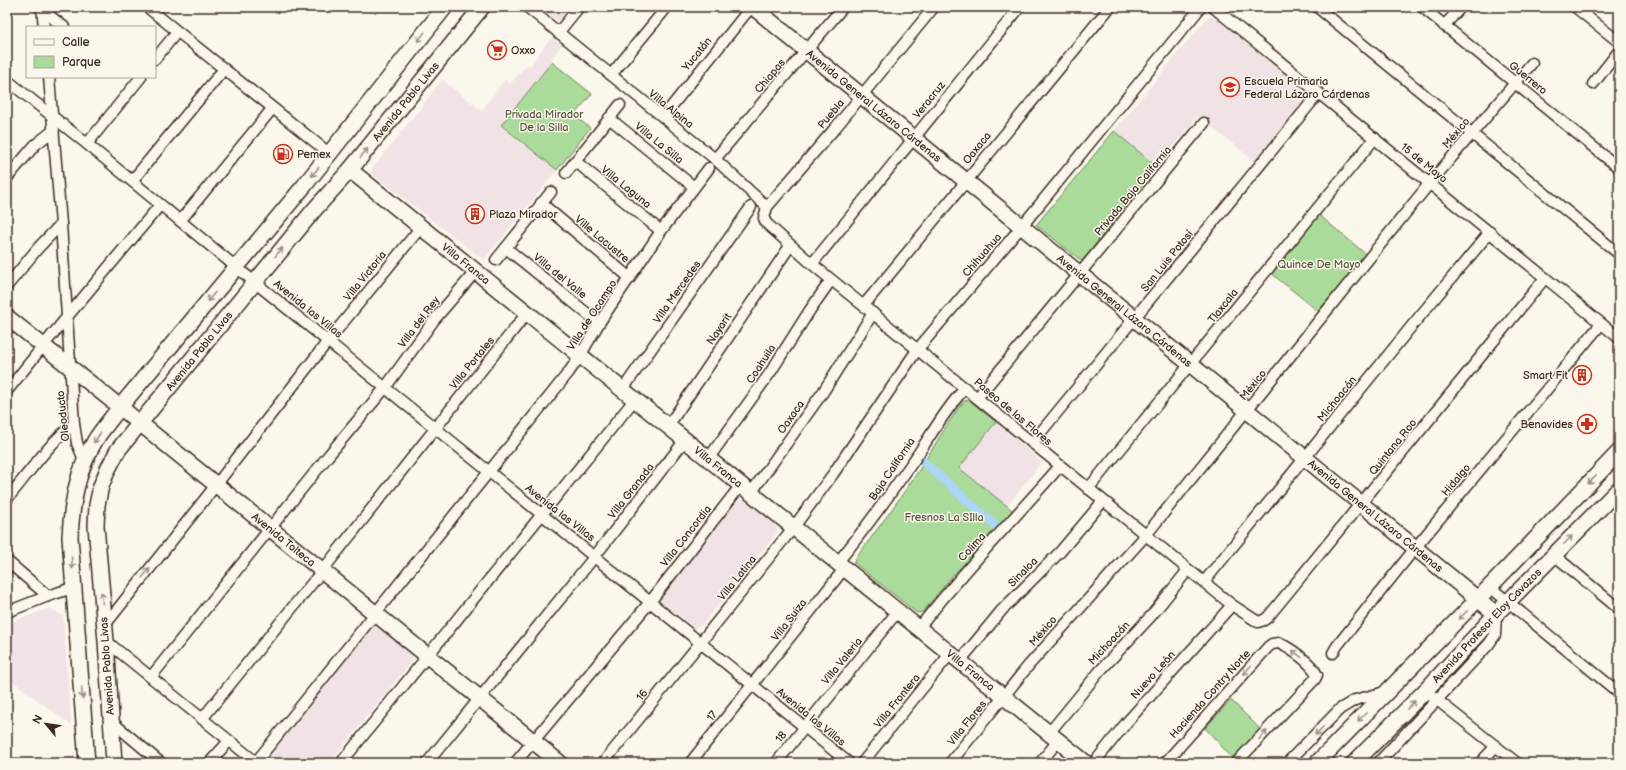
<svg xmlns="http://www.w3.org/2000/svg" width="1626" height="770" font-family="'Balsamiq Sans',sans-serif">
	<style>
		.built { fill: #f1e2e6 }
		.green { fill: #aadb9b; stroke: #72825c }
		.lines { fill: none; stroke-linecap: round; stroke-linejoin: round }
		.canal { stroke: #abd6f7; stroke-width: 9 }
		.street-casing { stroke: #3b2a1e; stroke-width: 13 }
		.secondary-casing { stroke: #3b2a1e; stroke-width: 18 }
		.street { stroke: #fbf7ec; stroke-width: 10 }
		.secondary { stroke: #fbf7ec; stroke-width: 15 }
		.oneway { stroke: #9b9085 }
		.labels { text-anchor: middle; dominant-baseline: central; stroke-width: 3; stroke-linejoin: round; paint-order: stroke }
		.poi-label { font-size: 11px; fill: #3b2a1e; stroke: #fbf7ec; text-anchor: start }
		.street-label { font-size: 11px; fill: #3b2a1e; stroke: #fbf7ec }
		.park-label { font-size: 11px; fill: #57563d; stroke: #fbf7ec }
	</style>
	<rect width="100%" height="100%" fill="#fbf7ec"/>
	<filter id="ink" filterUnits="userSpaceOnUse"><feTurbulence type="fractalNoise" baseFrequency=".025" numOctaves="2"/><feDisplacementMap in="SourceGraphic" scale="8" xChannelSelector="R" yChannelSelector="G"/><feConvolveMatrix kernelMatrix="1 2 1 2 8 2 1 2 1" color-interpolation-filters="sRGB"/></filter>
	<g filter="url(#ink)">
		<g class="built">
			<path d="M 539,7 L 569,7 L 558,22 Z"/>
			<path d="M 1213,16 L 1305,92 L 1306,98 L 1254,161 L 1198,116 L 1157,167 L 1114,131 L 1207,18 Z"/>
			<path d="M 551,38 L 562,45 L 552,58 L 552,62 L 500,125 L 557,170 L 484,260 L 370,172 L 442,80 L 486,114 L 482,110 L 505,80 L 510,84 L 527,65 L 530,66 Z"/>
			<path d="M 996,422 L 1042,462 L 1007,506 L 959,468 Z"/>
			<path d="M 745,499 L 777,527 L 777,533 L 701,626 L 693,628 L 660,601 L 660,595 L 736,501 Z"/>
			<path d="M 49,608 L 63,616 L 71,725 L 7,677 L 7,624 Z"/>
			<path d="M 373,626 L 377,627 L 412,654 L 413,660 L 329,763 L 273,763 L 268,759 L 269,755 Z"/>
		</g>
		<g class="green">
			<path d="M 552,62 L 592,94 L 574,115 L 590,128 L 557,170 L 501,125 Z"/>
			<path d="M 1114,131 L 1157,167 L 1082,261 L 1036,225 Z"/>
			<path d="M 1319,215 L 1367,255 L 1318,311 L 1272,274 Z"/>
			<path d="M 969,400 L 996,422 L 959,468 L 1016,513 L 952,576 L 923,612 L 917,613 L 854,563 L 855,559 C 877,530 899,500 919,470 C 934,447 947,423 964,401 Z"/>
			<path d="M 1231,700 L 1261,730 L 1234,760 L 1205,728 Z"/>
		</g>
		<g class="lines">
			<path class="canal" d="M 917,456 L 999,529"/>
			<g class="street-casing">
				<g id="street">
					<path d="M 42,7 L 44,27"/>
					<path d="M 147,7 L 330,154"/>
					<path d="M 527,7 L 715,159 L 767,207"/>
					<path d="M 934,7 L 836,127 L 767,207 L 764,218 L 766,223 L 812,264 L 1232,605 L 1258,622 L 1264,620 L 1268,617 L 1545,278"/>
					<path d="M 1213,7 L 1619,338"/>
					<path d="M 1317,7 L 1619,254"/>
					<path d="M 1422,7 L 1619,168"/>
					<path d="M 1575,7 L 1619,42"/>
					<path d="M 42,10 L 64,27"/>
					<path d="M 1444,26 L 1461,7"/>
					<path d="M 558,33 L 579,7"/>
					<path d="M 155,59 L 177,32"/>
					<path d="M 611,75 L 667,7"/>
					<path d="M 49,77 L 61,224 L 74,424 L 77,443 L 84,460"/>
					<path d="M 7,80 L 87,144 L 236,267 L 849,763"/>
					<path d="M 1593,84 L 1619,51"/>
					<path d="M 663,117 L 751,7"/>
					<path d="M 609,118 L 694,187"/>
					<path d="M 87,144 L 141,77"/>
					<path d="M 715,159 L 843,7"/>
					<path d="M 575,161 L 661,231"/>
					<path d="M 566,173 L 620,105"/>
					<path d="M 7,178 L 35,145 L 54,130"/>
					<path d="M 132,181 L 224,69"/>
					<path d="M 541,203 L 630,278"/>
					<path d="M 180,221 L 272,109"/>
					<path d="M 506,248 L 599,323"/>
					<path d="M 496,260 L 551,192"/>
					<path d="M 812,264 L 1020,7"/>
					<path d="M 7,286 L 38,248 L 61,224"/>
					<path d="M 864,305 L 1110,7"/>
					<path d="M 623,389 L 751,207"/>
					<path d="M 7,391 L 43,346 L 160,205"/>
					<path d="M 977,398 L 1204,123"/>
					<path d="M 668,426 L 790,246"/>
					<path d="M 1032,443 L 1319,93"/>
					<path d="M 708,459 L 770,373 L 810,310 L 831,280"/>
					<path d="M 1088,489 L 1375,138"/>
					<path d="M 751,493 L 823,392 L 873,313"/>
					<path d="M 7,499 C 28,474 48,444 74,424"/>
					<path d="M 1554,555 L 1619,609"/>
					<path d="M 7,561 L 48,596 L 75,587"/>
					<path d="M 837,563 C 864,531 888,497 912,463 C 930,437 944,411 965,388"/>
					<path d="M 1204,582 L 1415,322 L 1490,232"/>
					<path d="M 1490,587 L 1619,693"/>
					<path d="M 7,612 L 48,596"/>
					<path d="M 105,625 L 216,485 L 328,341 L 421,227"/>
					<path d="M 919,628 C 963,571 1013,520 1060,466"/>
					<path d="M 106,641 L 257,763"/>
					<path d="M 1333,653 L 1337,646 L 1416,547 L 1601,324"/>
					<path d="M 960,661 L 1002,610 L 1060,552 L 1103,501"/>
					<path d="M 151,677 L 328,456 L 385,388 L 434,320 L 475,272"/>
					<path d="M 1432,696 L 1517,763"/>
					<path d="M 202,719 L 322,571 L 527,313"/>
					<path d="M 111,721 L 161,763"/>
					<path d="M 1049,733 L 1099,672 L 1151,616 L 1188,570"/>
					<path d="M 256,762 L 569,372 L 580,356 L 599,323 L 661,231 L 709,168"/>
					<path d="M 209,763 L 229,741"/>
					<path d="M 341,763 L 635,399"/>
					<path d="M 427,763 L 595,556 L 685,440"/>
					<path d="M 515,763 L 650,602 L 741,485"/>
					<path d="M 603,763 L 793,528 L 833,474 L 917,350 L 1022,226 L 1201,7"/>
					<path d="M 690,763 L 844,569"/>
					<path d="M 776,763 L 898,611"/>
					<path d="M 862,763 L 950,654"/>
					<path d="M 950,763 L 1029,665 L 1146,535 L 1429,184 L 1532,63"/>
					<path d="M 1040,763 L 1058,741"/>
					<path d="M 1094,763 L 1127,722 L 1232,605"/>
					<path d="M 1165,763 L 1268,647 L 1272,644 L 1279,643 C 1290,648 1312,663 1317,675 L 1315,679 L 1236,763"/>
					<path d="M 1287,763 L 1340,709 L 1355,700 L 1385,692"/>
					<path d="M 1378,763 L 1489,644 L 1495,635 L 1496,614"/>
					<path d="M 1480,763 L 1496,746"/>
				</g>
			</g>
			<g class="secondary-casing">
				<g id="secondary">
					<path id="s1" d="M 753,7 L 1496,614"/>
					<path id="s2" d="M 350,170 L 1086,763"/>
					<path id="s3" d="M 7,317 L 120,407 L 560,763"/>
					<path d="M 87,763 L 70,537 C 72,502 77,470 96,439 C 103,428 112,418 120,407 L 304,186 L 445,7"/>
					<path id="s4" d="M 114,763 L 106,641 L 96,526 L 97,505 L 101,486 L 108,469 L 118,450 L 140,423 L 314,210 L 350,170 L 482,7"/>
					<path d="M 1317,763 L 1478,599 L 1619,452"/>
					<path id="s5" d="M 1354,763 L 1426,690 L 1496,614 L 1619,489"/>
				</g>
			</g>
			<use href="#street" class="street"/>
			<use href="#secondary" class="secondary"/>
		</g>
		<defs><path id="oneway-shaft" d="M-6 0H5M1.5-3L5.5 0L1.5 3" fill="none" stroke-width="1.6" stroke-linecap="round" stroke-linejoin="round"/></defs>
		<g class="oneway">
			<use href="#oneway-shaft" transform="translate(421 37) rotate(128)"/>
			<use href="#oneway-shaft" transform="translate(364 153) rotate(-51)"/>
			<use href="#oneway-shaft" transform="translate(315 172) rotate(129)"/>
			<use href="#oneway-shaft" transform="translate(279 252) rotate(-50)"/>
			<use href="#oneway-shaft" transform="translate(211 297) rotate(130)"/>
			<use href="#oneway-shaft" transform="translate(97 438) rotate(123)"/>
			<use href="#oneway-shaft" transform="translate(1592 480) rotate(134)"/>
			<use href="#oneway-shaft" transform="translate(1568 540) rotate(-45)"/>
			<use href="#oneway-shaft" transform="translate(72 563) rotate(85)"/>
			<use href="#oneway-shaft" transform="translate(146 573) rotate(-51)"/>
			<use href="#oneway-shaft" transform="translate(102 598) rotate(-95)"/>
			<use href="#oneway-shaft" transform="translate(1463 615) rotate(135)"/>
			<use href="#oneway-shaft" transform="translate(1297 654) rotate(-142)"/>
			<use href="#oneway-shaft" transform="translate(1247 670) rotate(132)"/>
			<use href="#oneway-shaft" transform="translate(82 693) rotate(86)"/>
			<use href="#oneway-shaft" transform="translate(1411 705) rotate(-46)"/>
			<use href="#oneway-shaft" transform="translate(1362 717) rotate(135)"/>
			<use href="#oneway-shaft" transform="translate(1319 731) rotate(134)"/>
			<use href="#oneway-shaft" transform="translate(1263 735) rotate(-47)"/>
		</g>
	</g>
	<defs>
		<g id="supermarket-ring" transform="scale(1)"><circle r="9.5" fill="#fbf7ec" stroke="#c8321e" stroke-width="1.5"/><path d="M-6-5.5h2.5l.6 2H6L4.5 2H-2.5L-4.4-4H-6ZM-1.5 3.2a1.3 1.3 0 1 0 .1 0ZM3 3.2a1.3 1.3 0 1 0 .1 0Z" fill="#c8321e"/></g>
		<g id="school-ring" transform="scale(1)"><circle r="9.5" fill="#fbf7ec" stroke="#c8321e" stroke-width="1.5"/><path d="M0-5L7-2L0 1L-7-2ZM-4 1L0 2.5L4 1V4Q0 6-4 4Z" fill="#c8321e"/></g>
		<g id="fuel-ring" transform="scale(1)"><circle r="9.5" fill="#fbf7ec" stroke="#c8321e" stroke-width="1.5"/><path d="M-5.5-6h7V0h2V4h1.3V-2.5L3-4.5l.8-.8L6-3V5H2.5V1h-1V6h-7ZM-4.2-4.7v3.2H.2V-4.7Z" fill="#c8321e"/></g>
		<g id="building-ring" transform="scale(1)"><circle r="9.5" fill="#fbf7ec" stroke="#c8321e" stroke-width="1.5"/><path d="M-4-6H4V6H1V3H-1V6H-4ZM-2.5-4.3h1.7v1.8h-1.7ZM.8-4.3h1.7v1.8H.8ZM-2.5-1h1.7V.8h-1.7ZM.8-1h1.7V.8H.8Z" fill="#c8321e"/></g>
		<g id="pharmacy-ring" transform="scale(1)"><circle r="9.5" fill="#fbf7ec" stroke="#c8321e" stroke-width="1.5"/><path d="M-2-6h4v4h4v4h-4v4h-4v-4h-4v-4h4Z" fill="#c8321e"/></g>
	</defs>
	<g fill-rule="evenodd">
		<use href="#supermarket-ring" x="497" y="50"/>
		<use href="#school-ring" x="1230" y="87"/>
		<use href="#fuel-ring" x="283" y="154"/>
		<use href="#building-ring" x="475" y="214"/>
		<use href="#building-ring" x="1582" y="375"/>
		<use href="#pharmacy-ring" x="1587" y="424"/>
	</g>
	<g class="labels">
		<g class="poi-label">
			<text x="511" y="50">Oxxo</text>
			<text x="1244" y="81">Escuela Primaria<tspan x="1244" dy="13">Federal Lázaro Cárdenas</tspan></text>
			<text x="297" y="154">Pemex</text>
			<text x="489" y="214">Plaza Mirador</text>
			<text x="1568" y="375" text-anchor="end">Smart Fit</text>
			<text x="1573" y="424" text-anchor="end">Benavides</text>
		</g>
		<g class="street-label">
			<text transform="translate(697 54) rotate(-51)">Yucatán</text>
			<text transform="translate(770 76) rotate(-50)">Chiapas</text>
			<text transform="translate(1528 78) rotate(39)">Guerrero</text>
			<text transform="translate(929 100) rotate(-51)">Veracruz</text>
			<text stroke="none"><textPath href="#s4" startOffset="770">Avenida Pablo Livas</textPath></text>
			<text stroke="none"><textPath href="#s1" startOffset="156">Avenida General Lázaro Cárdenas</textPath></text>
			<text transform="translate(671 109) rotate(39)">Villa Alpina</text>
			<text transform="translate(831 114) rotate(-50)">Puebla</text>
			<text transform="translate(1456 133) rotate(-50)">México</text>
			<text transform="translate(659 143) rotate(39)">Villa La Silla</text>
			<text transform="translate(977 148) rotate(-51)">Oaxaca</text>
			<text transform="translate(1424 163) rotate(39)">15 de Mayo</text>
			<text transform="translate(626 187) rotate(39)">Villa Laguna</text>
			<text transform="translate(1133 191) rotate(-50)">Privada Baja California</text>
			<text transform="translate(602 239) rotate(40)">Ville Lacustre</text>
			<text transform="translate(982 255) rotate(-49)">Chihuahua</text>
			<text transform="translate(1167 261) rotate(-51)">San Luis Potosí</text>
			<text stroke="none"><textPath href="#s2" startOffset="149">Villa Franca</textPath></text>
			<text transform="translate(365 276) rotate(-51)">Villa Victoria</text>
			<text transform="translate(560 276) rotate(39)">Villa del Valle</text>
			<text transform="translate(677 292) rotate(-55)">Villa Mercedes</text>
			<text transform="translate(1223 306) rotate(-51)">Tlaxcala</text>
			<text transform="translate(308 309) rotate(39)">Avenida las Villas</text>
			<text stroke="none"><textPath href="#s1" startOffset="480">Avenida General Lázaro Cárdenas</textPath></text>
			<text transform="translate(592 315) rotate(-57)">Villa de Ocampo</text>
			<text transform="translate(419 322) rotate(-53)">Villa del Rey</text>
			<text transform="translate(719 329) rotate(-56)">Nayarit</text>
			<text stroke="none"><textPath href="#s4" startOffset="446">Avenida Pablo Livas</textPath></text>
			<text transform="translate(472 363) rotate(-51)">Villa Portales</text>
			<text transform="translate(761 364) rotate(-57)">Coahuila</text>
			<text transform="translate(1253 385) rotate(-51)">México</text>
			<text transform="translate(1337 399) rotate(-51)">Michoacán</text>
			<text transform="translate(1013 412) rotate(40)">Paseo de las Flores</text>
			<text transform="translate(63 416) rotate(-96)">Oleoducto</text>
			<text transform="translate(791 417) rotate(-55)">Oaxaca</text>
			<text transform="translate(1393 447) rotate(-51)">Quintana Roo</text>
			<text stroke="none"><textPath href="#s2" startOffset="473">Villa Franca</textPath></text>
			<text transform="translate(892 469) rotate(-56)">Baja California</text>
			<text transform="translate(1456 480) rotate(-50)">Hidalgo</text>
			<text transform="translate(631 491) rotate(-52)">Villa Granada</text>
			<text transform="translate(560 513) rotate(38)">Avenida las Villas</text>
			<text stroke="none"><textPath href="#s1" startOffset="804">Avenida General Lázaro Cárdenas</textPath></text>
			<text transform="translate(686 536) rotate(-52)">Villa Concordia</text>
			<text stroke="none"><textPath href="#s3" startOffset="355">Avenida Tolteca</textPath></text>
			<text transform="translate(972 547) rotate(-47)">Colima</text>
			<text transform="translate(1023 572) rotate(-45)">Sinaloa</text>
			<text transform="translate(737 578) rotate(-51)">Villa Latina</text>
			<text transform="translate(789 620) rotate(-52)">Villa Suiza</text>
			<text stroke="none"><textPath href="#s5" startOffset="191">Avenida Profesor Eloy Cavazos</textPath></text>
			<text transform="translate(1043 631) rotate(-49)">México</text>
			<text transform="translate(1109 643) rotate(-47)">Michoacán</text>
			<text transform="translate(842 661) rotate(-51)">Villa Valeria</text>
			<text transform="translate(107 666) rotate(-94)">Avenida Pablo Livas</text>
			<text stroke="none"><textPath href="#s2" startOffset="797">Villa Franca</textPath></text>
			<text transform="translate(1153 675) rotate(-48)">Nuevo León</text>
			<text transform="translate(1210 694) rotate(-48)">Hacienda Contry Norte</text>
			<text transform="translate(642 695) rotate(-51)">16</text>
			<text transform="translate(897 701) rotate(-51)">Villa Frontera</text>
			<text transform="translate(712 716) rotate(-51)">17</text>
			<text transform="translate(811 717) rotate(39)">Avenida las Villas</text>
			<text transform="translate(967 723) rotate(-51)">Villa Flores</text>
			<text transform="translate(781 737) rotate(-51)">18</text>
		</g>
		<g class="park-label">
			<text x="544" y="114">Privada Mirador<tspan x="544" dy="13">De la Silla</tspan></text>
			<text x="1319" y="264">Quince De Mayo</text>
			<text x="944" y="517">Fresnos La SIlla</text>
		</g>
	</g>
	<rect width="1626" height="770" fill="none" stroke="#fbf7ec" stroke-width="24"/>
	<rect x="12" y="12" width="1602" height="746" fill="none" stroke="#3b2a1e" stroke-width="1.5" filter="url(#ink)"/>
	<rect x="26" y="26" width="130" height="52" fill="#fbf7ec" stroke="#aea59a"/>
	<rect x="34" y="39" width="20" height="6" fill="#fbf7ec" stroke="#aea59a"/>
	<text x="62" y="46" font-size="12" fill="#3b2a1e">Calle</text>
	<rect x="34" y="56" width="20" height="12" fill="#aadb9b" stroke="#aea59a"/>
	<text x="62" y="66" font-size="12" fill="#3b2a1e">Parque</text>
	<g transform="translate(46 724) rotate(299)" stroke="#fbf7ec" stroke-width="3" paint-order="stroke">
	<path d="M0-3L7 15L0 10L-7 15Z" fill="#3b2a1e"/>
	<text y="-6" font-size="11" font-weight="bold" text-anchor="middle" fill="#3b2a1e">N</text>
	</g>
</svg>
